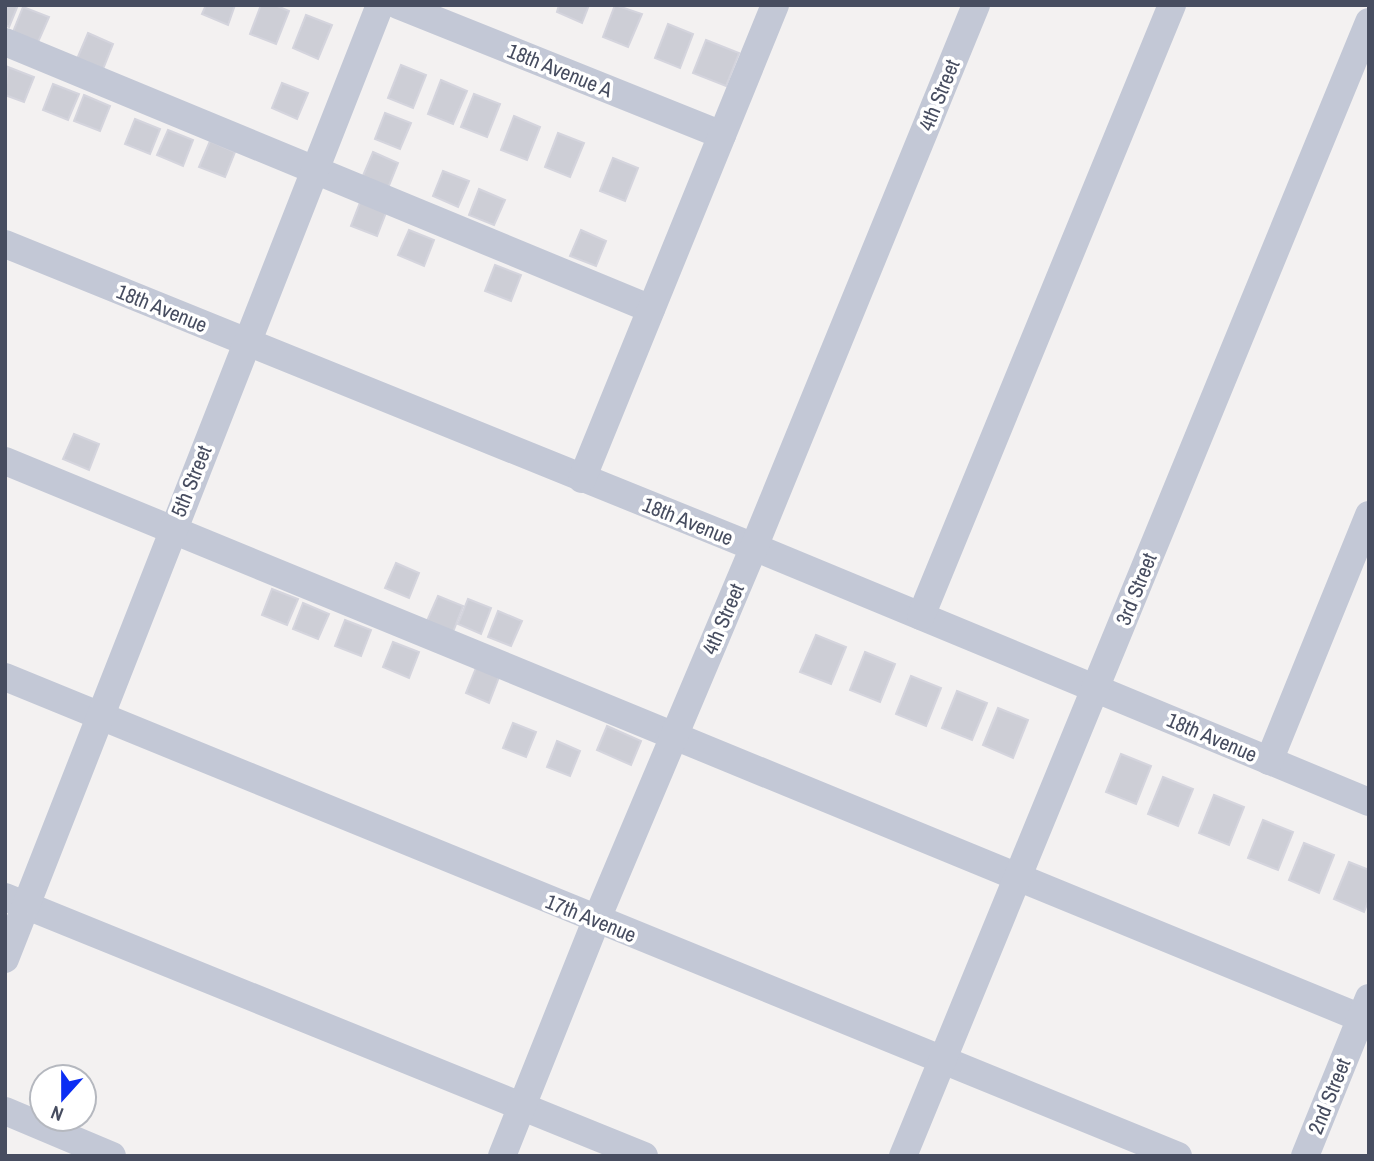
<svg xmlns="http://www.w3.org/2000/svg" width="1374" height="1161" font-family="'Archivo Narrow',sans-serif">
	<style>
		.building { fill: #cdced6; stroke: #d4d4dd; stroke-width: 2 }
		.lines { fill: none; stroke-linecap: round; stroke-linejoin: round }
		.minor { stroke: #c3c8d6; stroke-width: 28 }
		.labels { text-anchor: middle; dominant-baseline: central; stroke-width: 7; stroke-linejoin: round; paint-order: stroke }
		.street-label { font-size: 21px; fill: #474d60; stroke: #fff }
	</style>
	<rect width="100%" height="100%" fill="#f3f1f1"/>
	<g class="building">
		<path d="M 5,5 L 18,5 L 9,27 L 5,25 Z"/>
		<path d="M 206,5 L 235,5 L 228,25 L 202,14 Z"/>
		<path d="M 261,5 L 275,5 L 289,11 L 276,44 L 250,34 Z"/>
		<path d="M 559,5 L 589,5 L 582,23 L 557,12 Z"/>
		<path d="M 615,5 L 642,14 L 628,47 L 603,37 Z"/>
		<path d="M 23,7 L 49,17 L 38,42 L 13,32 Z"/>
		<path d="M 306,15 L 332,25 L 318,59 L 293,48 Z"/>
		<path d="M 668,24 L 693,34 L 680,68 L 655,58 Z"/>
		<path d="M 88,33 L 113,44 L 103,69 L 77,59 Z"/>
		<path d="M 706,40 L 739,53 L 726,86 L 693,73 Z"/>
		<path d="M 401,65 L 426,75 L 413,108 L 388,98 Z"/>
		<path d="M 8,67 L 34,77 L 24,102 L 5,95 Z"/>
		<path d="M 441,80 L 467,91 L 453,124 L 428,114 Z"/>
		<path d="M 282,83 L 308,93 L 297,119 L 272,108 Z"/>
		<path d="M 53,84 L 79,94 L 68,120 L 43,110 Z"/>
		<path d="M 474,94 L 500,104 L 487,137 L 461,127 Z"/>
		<path d="M 84,95 L 110,106 L 100,131 L 74,121 Z"/>
		<path d="M 385,113 L 411,123 L 400,149 L 375,139 Z"/>
		<path d="M 514,116 L 540,127 L 527,160 L 501,150 Z"/>
		<path d="M 135,119 L 160,129 L 150,154 L 125,144 Z"/>
		<path d="M 168,130 L 193,140 L 183,166 L 157,155 Z"/>
		<path d="M 558,133 L 584,143 L 570,177 L 545,167 Z"/>
		<path d="M 210,141 L 235,152 L 225,177 L 199,167 Z"/>
		<path d="M 373,152 L 398,163 L 388,188 L 362,178 Z"/>
		<path d="M 613,158 L 638,168 L 625,201 L 600,191 Z"/>
		<path d="M 443,171 L 469,181 L 458,207 L 433,196 Z"/>
		<path d="M 479,189 L 505,200 L 494,225 L 469,215 Z"/>
		<path d="M 361,200 L 387,210 L 377,236 L 351,226 Z"/>
		<path d="M 409,230 L 434,240 L 424,266 L 398,255 Z"/>
		<path d="M 581,230 L 606,241 L 596,266 L 570,256 Z"/>
		<path d="M 495,265 L 521,275 L 511,301 L 485,291 Z"/>
		<path d="M 74,434 L 99,444 L 89,470 L 63,459 Z"/>
		<path d="M 396,563 L 419,573 L 409,598 L 385,588 Z"/>
		<path d="M 272,589 L 298,599 L 287,625 L 262,615 Z"/>
		<path d="M 438,596 L 463,606 L 453,632 L 427,621 Z"/>
		<path d="M 468,599 L 491,608 L 481,634 L 458,624 Z"/>
		<path d="M 303,603 L 329,614 L 318,639 L 293,629 Z"/>
		<path d="M 498,611 L 522,621 L 511,646 L 488,637 Z"/>
		<path d="M 345,620 L 371,630 L 361,656 L 335,646 Z"/>
		<path d="M 816,635 L 846,647 L 831,684 L 800,672 Z"/>
		<path d="M 393,642 L 419,652 L 409,678 L 383,667 Z"/>
		<path d="M 865,652 L 895,664 L 880,702 L 850,690 Z"/>
		<path d="M 476,668 L 499,677 L 489,703 L 466,693 Z"/>
		<path d="M 911,676 L 941,688 L 926,726 L 896,714 Z"/>
		<path d="M 957,691 L 987,703 L 972,740 L 942,728 Z"/>
		<path d="M 998,708 L 1028,720 L 1013,758 L 983,745 Z"/>
		<path d="M 513,723 L 536,732 L 526,757 L 503,748 Z"/>
		<path d="M 607,726 L 641,741 L 631,765 L 597,750 Z"/>
		<path d="M 557,741 L 580,751 L 570,776 L 547,767 Z"/>
		<path d="M 1121,754 L 1151,766 L 1136,804 L 1106,792 Z"/>
		<path d="M 1163,777 L 1193,789 L 1178,826 L 1148,814 Z"/>
		<path d="M 1214,795 L 1244,807 L 1229,845 L 1199,833 Z"/>
		<path d="M 1263,820 L 1293,832 L 1278,870 L 1248,858 Z"/>
		<path d="M 1304,843 L 1334,855 L 1319,893 L 1289,880 Z"/>
		<path d="M 1349,862 L 1369,870 L 1369,899 L 1364,912 L 1334,899 Z"/>
	</g>
	<g class="lines">
		<g class="minor">
			<path d="M 398,5 L 722,135"/>
			<path d="M 5,42 L 651,309"/>
			<path d="M 5,244 L 754,547 L 1369,802"/>
			<path d="M 5,461 L 1361,1018"/>
			<path d="M 582,479 L 775,5"/>
			<path d="M 921,616 L 1172,5"/>
			<path d="M 5,677 L 1178,1156"/>
			<path d="M 1269,761 L 1369,515"/>
			<path d="M 5,897 L 644,1156"/>
			<path d="M 5,959 L 380,5"/>
			<path d="M 5,1111 L 112,1156"/>
			<path d="M 502,1156 L 596,921 L 754,547 L 976,5"/>
			<path d="M 903,1156 L 1369,22"/>
			<path d="M 1305,1156 L 1369,998"/>
		</g>
	</g>
	<g class="labels">
		<g class="street-label">
			<text transform="translate(560 70) rotate(22)">18th Avenue A</text>
			<text transform="translate(939 95) rotate(-68)">4th Street</text>
			<text transform="translate(162 308) rotate(22)">18th Avenue</text>
			<text transform="translate(191 481) rotate(-68)">5th Street</text>
			<text transform="translate(688 521) rotate(22)">18th Avenue</text>
			<text transform="translate(1136 589) rotate(-68)">3rd Street</text>
			<text transform="translate(723 619) rotate(-67)">4th Street</text>
			<text transform="translate(1212 737) rotate(23)">18th Avenue</text>
			<text transform="translate(591 918) rotate(22)">17th Avenue</text>
			<text transform="translate(1329 1096) rotate(-68)">2nd Street</text>
		</g>
	</g>
	<rect width="1374" height="1161" fill="none" stroke="#474d60" stroke-width="14"/>
	<g transform="translate(63 1098) rotate(201)"><circle r="33" fill="#ffffff" stroke="#b5b8bf" stroke-width="2"/>
	<path d="M0-5L12 26L0 18L-12 26Z" fill="#0b2df3"/>
	<text y="-10" font-size="19" font-weight="bold" text-anchor="middle" fill="#474d60">N</text>
	</g>
</svg>
